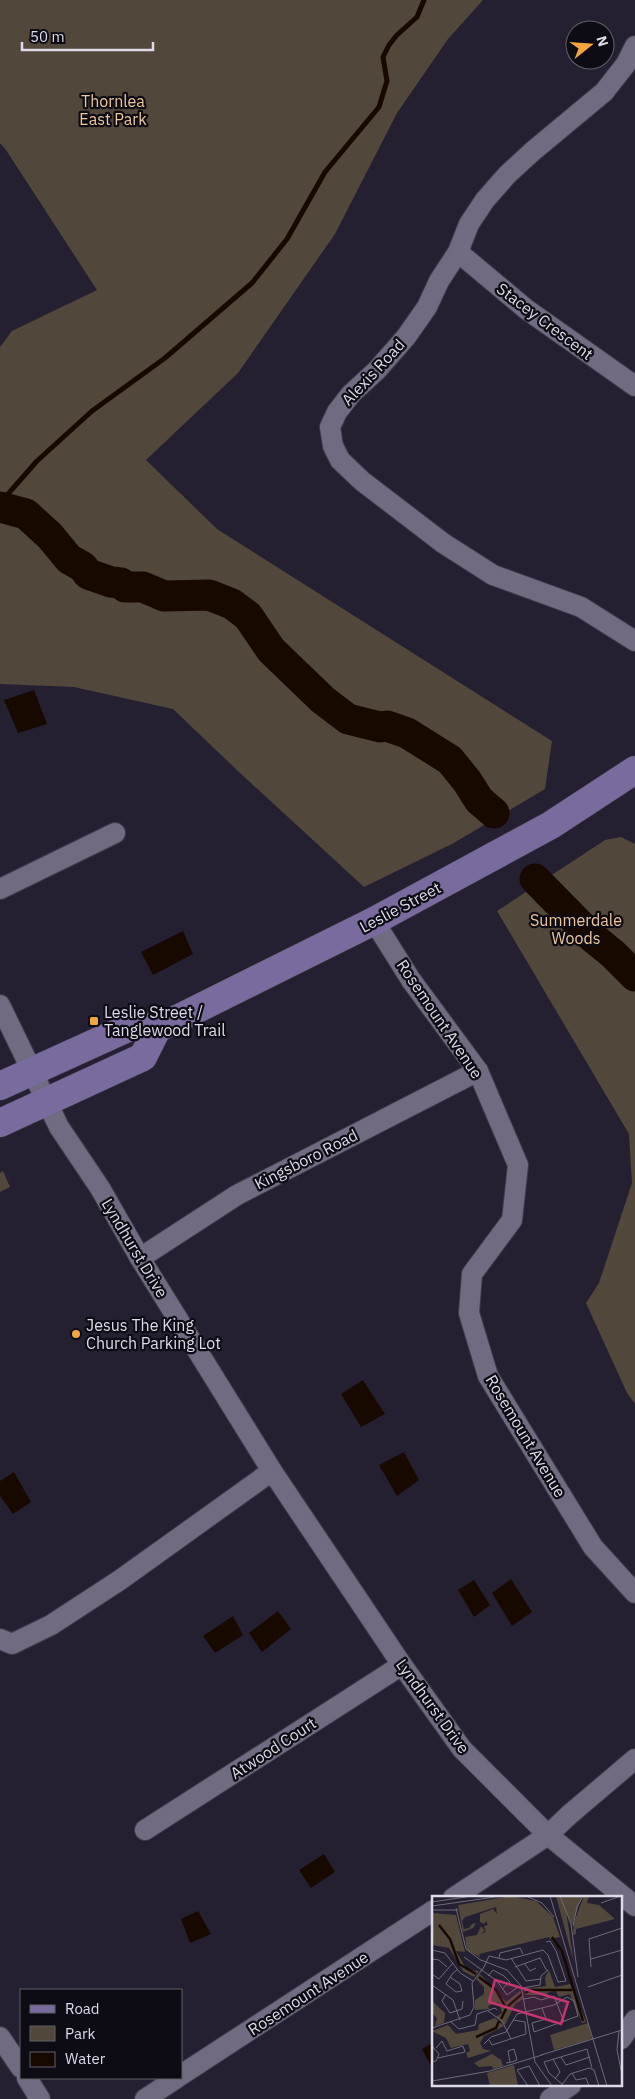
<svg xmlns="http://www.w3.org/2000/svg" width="635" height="2099" font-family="'IBM Plex Sans',sans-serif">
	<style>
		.green { fill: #52473b }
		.water { fill: #180900 }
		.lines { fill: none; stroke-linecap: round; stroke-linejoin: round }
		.stream { stroke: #180900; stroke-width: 5 }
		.river { stroke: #180900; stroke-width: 31 }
		.minor-casing { stroke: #403b4b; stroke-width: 22 }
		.secondary-casing { stroke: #403b4b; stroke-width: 29 }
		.minor { stroke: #706b81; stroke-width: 20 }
		.secondary { stroke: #796b9e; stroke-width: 28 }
		.poi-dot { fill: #f2a541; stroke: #0d0b13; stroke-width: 2 }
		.labels { text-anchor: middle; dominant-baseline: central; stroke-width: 4.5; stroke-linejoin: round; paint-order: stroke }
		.park-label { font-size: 16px; fill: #eec79d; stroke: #0d0b13 }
		.street-label { font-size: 16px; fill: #dedbe8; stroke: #0d0b13 }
		.poi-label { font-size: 16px; fill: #dedbe8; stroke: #0d0b13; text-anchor: start }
		.inset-river { fill: none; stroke: #180900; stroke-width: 2.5 }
		.inset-road { fill: none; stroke: #6e6b7b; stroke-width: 1 }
		.view { fill: #c63570; fill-opacity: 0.15; stroke: #c63570; stroke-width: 2.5 }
		.inset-edge { fill: none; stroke: #dedbe8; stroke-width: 2.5 }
	</style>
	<rect width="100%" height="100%" fill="#242032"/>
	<g class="green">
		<path d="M 0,0 L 483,0 L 448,39 L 397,113 L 335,234 L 238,373 L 146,460 L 217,529 L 552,741 L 545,789 L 452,844 L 364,887 L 240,773 L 173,709 L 74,687 L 0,684 L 0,347 L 12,331 L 97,290 L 6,150 L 0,143 Z"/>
		<path d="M 621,837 L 635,844 L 635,1404 L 627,1393 L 586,1303 L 599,1283 L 632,1183 L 629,1134 L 497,911 L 605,840 Z"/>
		<path d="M 3,1171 L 10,1187 L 0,1192 L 0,1173 Z"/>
	</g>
	<g class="water">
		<path d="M 34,690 L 47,724 L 18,733 L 4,700 Z"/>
		<path d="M 183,931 L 193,954 L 153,975 L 141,952 Z"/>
		<path d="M 363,1380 L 385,1414 L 361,1427 L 341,1394 Z"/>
		<path d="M 404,1452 L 419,1480 L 397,1496 L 379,1465 Z"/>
		<path d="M 14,1472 L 31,1502 L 13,1514 L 0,1496 L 0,1481 Z"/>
		<path d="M 511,1579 L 532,1612 L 512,1626 L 492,1593 Z"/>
		<path d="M 474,1580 L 490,1605 L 474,1617 L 458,1590 Z"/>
		<path d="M 278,1611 L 291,1629 L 262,1652 L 249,1633 Z"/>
		<path d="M 233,1616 L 243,1635 L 215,1653 L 203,1636 Z"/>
		<path d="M 324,1854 L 335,1872 L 311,1888 L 299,1870 Z"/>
		<path d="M 198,1911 L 211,1934 L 190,1943 L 181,1919 Z"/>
		<path d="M 434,2042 L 434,2072 L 422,2049 Z"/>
	</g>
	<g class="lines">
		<path class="stream" d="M 0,503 L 37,461 L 92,411 L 165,358 L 252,283 L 287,239 L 325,172 L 379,107 L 387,81 L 383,57 L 389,45 L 397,35 L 417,17 L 424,0"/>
		<g class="river">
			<path d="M 0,507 L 26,514 L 50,536 L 69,559 L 83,567 L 88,574 L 111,582 L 121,583 L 125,587 L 143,587 L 164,596 L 209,595 L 232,604 L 248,616 L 271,650 L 323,700 L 348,719 L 380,727 L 387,726 L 407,733 L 450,760 L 467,781 L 479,800 L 494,813"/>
			<path d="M 535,879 L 592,937 L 613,954 L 635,976"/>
		</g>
		<g class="minor-casing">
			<g id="minor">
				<path d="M 635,46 L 626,64 L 604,92 L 533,151 L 507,175 L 485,200 L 469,224 L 458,252 L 439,281 L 427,307 L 406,337 L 377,370 L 351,394 L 337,412 L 330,427 L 333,446 L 340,460 L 362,481 L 443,543 L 493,575 L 581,607 L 635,641"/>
				<path d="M 458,252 L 526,309 L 635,386"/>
				<path d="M 0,889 L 115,833"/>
				<path d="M 374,921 L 411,980 L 478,1071 L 518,1165 L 512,1220 L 472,1274 L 469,1313 L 488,1376 L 593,1547 L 635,1593"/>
				<path d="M 0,1005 L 59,1127 L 100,1188 L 140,1258 L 272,1471 L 402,1665 L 462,1749 L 548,1835 L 635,1906"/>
				<path d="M 140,1258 L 237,1195 L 478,1071"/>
				<path d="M 0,1639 L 12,1644 L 51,1625 L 120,1580 L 272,1471"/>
				<path d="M 145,1830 L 402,1665"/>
				<path d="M 453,1898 L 548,1835 L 569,1815 L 635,1759"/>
				<path d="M 0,2037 L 21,2068"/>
				<path d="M 621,2039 L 635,2020"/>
				<path d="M 181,2075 L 434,1910"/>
				<path d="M 27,2078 L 40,2099"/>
				<path d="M 145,2099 L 177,2078"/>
				<path d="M 550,2099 L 571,2085"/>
			</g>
		</g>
		<g class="secondary-casing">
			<g id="secondary">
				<path d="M 0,1086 L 132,1026 L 157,1029 L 374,921 L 551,825 L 635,770"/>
				<path d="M 0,1123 L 143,1057 L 157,1029"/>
			</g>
		</g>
		<use href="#minor" class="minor"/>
		<use href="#secondary" class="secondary"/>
	</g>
	<g class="poi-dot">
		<rect x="89" y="1016" width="10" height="10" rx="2.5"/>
		<circle cx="76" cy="1334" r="5"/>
	</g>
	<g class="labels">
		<g class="park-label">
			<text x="113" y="101">Thornlea<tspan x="113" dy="18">East Park</tspan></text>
			<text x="576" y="920">Summerdale<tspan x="576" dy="18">Woods</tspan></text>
		</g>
		<g class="street-label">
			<text transform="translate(545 321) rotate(37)">Stacey Crescent</text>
			<text transform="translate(373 372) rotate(-47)">Alexis Road</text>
			<text transform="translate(400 907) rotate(-28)">Leslie Street</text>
			<text transform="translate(440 1019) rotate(56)">Rosemount Avenue</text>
			<text transform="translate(306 1159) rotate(-27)">Kingsboro Road</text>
			<text transform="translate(135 1248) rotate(59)">Lyndhurst Drive</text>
			<text transform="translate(526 1436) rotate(59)">Rosemount Avenue</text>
			<text transform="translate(433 1706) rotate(54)">Lyndhurst Drive</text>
			<text transform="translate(273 1748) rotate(-33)">Atwood Court</text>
			<text transform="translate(308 1993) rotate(-33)">Rosemount Avenue</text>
		</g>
		<g class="poi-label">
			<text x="104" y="1012">Leslie Street /<tspan x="104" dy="18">Tanglewood Trail</tspan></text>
			<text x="86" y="1325">Jesus The King<tspan x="86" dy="18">Church Parking Lot</tspan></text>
		</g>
	</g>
	<g transform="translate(432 1896)">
		<rect width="190" height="190" fill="#242032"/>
		<path d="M 79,0 L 104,5 L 121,21 L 128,41 L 118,43 L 117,41 L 47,58 L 48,61 L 35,54 L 33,41 L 45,39 L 49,30 L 53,35 L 48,38 L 54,36 L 52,30 L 56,29 L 54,25 L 52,28 L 48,26 L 48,18 L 61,13 L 65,18 L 64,11 L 33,21 L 30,25 L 32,33 L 37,32 L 40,28 L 44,27 L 41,32 L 31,36 L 26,9 ZM 124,0 L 150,0 L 140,29 L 134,15 L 142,67 ZM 152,0 L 157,0 L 155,7 L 167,9 L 183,23 L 144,33 L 144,38 L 141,39 L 142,26 ZM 0,17 L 24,19 L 33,56 L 24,55 L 35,74 L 47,75 L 42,81 L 31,75 L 17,52 L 0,49 ZM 117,74 L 123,91 L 138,88 L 154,126 L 150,127 L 138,98 L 127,101 L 123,94 L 111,99 L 93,99 L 92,93 L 114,90 L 113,82 ZM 48,78 L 74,106 L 88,95 L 91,103 L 83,108 L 73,129 L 64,121 L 70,117 L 67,106 L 56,110 L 57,113 L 43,114 L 43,104 L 52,98 L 52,91 L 44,83 ZM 0,105 L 13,117 L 12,127 L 3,130 L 5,122 L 0,117 ZM 63,122 L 72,130 L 52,140 L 48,147 L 51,153 L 59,155 L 36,162 L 34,157 L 38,155 L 36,148 L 19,152 L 14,142 L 0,135 L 16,129 L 24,138 L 46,134 L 47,128 ZM 156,127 L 160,143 L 122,154 L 118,139 ZM 60,158 L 69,164 L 71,170 L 61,173 L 60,170 L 47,171 L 42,167 ZM 82,169 L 86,190 L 58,190 L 55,177 Z" fill="#52473b"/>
		<path class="inset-river" d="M 7,29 L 18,43 L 27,68 L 44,78M 120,41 L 130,55 L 151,125M 47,81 L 64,94 L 74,112M 93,97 L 99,94 L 140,94M 69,123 L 75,111 L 90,98M 44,141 L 64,132 L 67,125"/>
		<path class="inset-road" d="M 94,0 L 110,7 L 122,21M 118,0 L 175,190M 128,0 L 139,28 L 146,81M 0,6 L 40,0M 169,7 L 189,0M 0,10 L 70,0M 24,12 L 34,53 L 50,65M 0,14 L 26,14M 141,30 L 145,11 L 151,0M 0,54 L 13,57 L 28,77 L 41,85M 32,61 L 65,85 L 75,99 L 86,91M 67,62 L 68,57 L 88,52 L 91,58M 79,62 L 94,85 L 109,83M 0,63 L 7,64 L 15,71M 159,63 L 190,54M 49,64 L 75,74 L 89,90 L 103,166 L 120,190M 92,67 L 98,75 L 104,72M 83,71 L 108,62 L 115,75M 159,71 L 157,43 L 190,32M 0,78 L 7,83 L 21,67M 56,80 L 61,74 L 72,80 L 78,86 L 70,93M 18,81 L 28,88 L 30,95 L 24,96 L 14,88 L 15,86 L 21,77 L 25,74M 0,89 L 21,104 L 28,124M 156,91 L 190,79M 90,92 L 108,89 L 109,80 L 116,74M 14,98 L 10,105 L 18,117 L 30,113 L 31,105M 92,103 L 102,101 L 109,104 L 122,100 L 132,126M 56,115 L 70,125 L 79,143M 19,126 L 27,133 L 43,129 L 45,118 L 63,112 L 65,114M 0,132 L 38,119 L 42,111 L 40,87 L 52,71 L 57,60 L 74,64 L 111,54 L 116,59 L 126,86 L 134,85 L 124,55 L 118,45 L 114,46M 187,135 L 185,154 L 190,179M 57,144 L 60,149 L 94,138 L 93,126 L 81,124M 52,148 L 59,141 L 74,136 L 85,118 L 122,109 L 135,101 L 142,105 L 146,120 L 102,136 L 100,127 L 114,123 L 110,112M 0,150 L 7,158 L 4,165 L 0,166M 4,152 L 10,145 L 15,155M 109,159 L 190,134M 129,161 L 134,169 L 158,161M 6,162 L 33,156 L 31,150 L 15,155M 121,163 L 128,176 L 123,183M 74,167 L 80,166 L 85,164 L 82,153 L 76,155 L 78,166M 140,177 L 144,184 L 154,182 L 157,190M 0,185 L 58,175 L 110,159M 130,188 L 117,177 L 112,166 L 155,153 L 160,172M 96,190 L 85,174 L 97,170 L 108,190M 129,190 L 138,178 L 157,172 L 162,174 L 167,190"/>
		<path class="view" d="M 63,84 L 136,106 L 129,128 L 57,106 Z"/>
		<rect width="190" height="190" class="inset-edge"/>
	</g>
	<rect x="20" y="1989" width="162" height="90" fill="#0d0b13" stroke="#615e68"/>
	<rect x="30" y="2005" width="25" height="8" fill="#796b9e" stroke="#615e68"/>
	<text x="65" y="2014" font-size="15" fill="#dedbe8">Road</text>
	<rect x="30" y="2026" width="25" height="15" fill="#52473b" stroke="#615e68"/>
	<text x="65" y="2039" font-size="15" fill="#dedbe8">Park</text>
	<rect x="30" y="2052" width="25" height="15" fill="#180900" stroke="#615e68"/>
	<text x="65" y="2064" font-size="15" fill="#dedbe8">Water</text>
	<g transform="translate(590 45) rotate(73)"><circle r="24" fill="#0d0b13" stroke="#615e68"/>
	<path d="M0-4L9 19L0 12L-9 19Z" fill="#f2a541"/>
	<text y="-8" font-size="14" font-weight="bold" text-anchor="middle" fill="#dedbe8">N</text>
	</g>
	<path d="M22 42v8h131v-8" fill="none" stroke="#dedbe8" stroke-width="2.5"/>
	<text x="30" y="42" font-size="15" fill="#dedbe8" stroke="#0d0b13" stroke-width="4" paint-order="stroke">50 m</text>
</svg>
